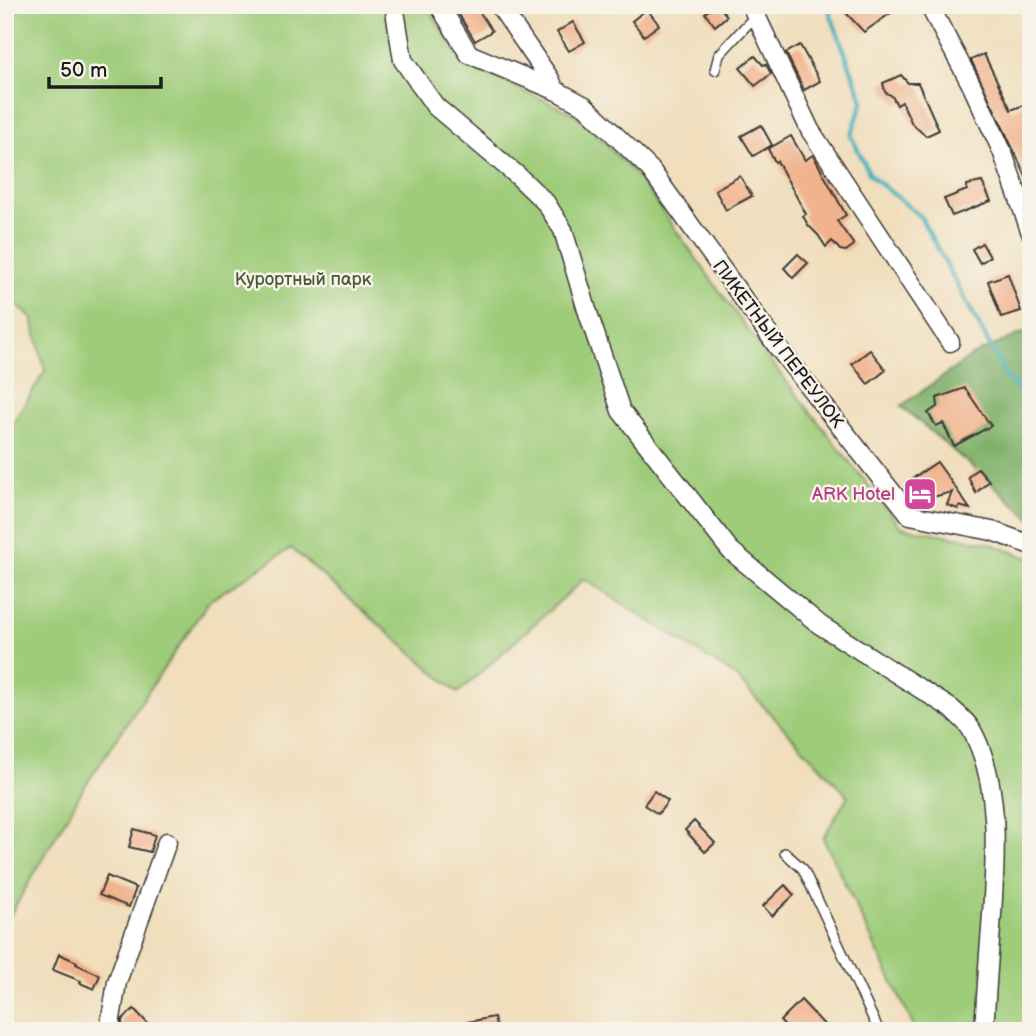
<svg xmlns="http://www.w3.org/2000/svg" width="1036" height="1036" font-family="'Balsamiq Sans',sans-serif">
	<style>
		.green { fill: #9ecc79; stroke: #5d744a; stroke-width: 2 }
		.forest { fill: #7eb069; stroke: #4d6642; stroke-width: 2 }
		.lines { fill: none; stroke-linecap: round; stroke-linejoin: round }
		.stream { stroke: #3fafbb; stroke-width: 4.5 }
		.building { fill: #f1b28d }
		.service-casing { stroke: #3c3934; stroke-width: 12 }
		.minor-casing { stroke: #3c3934; stroke-width: 21 }
		.service { stroke: #fff; stroke-width: 9 }
		.minor { stroke: #fff; stroke-width: 18 }
		.labels { text-anchor: middle; dominant-baseline: central; stroke-width: 5; stroke-linejoin: round; paint-order: stroke }
		.park-label { font-size: 18px; fill: #4a5a3d; stroke: #f7f3e8 }
		.street-label { font-size: 18px; fill: #1c1c1c; stroke: #f7f3e8 }
		.hotel-label { font-size: 18px; fill: #b23c85; stroke: #f7f3e8; text-anchor: end }
	</style>
	<rect width="100%" height="100%" fill="#f7f3e8"/>
	<filter id="ink" filterUnits="userSpaceOnUse"><feTurbulence type="fractalNoise" baseFrequency=".0143" numOctaves="2"/><feDisplacementMap in="SourceGraphic" scale="14" xChannelSelector="R" yChannelSelector="G"/><feConvolveMatrix kernelMatrix="1 2 1 2 8 2 1 2 1" color-interpolation-filters="sRGB"/></filter>
	<filter id="wash" filterUnits="userSpaceOnUse"><feTurbulence type="fractalNoise" baseFrequency=".00686" numOctaves="4" result="noise"/><feDisplacementMap in="SourceGraphic" scale="28" xChannelSelector="R" yChannelSelector="G"/><feGaussianBlur stdDeviation="1.57" result="paint"/><feColorMatrix in="noise" values="0 0 0 0 0 0 0 0 0 0 0 0 0 0 0 0 0 1.4 0 .05"/><feComposite in="paint" operator="in"/></filter>
	<g filter="url(#wash)">
		<rect width="100%" height="100%" fill="#f0debc"/>
		<path class="green" d="M 5,5 L 426,5 L 464,63 L 577,115 L 636,175 L 768,358 L 901,527 L 989,543 L 1031,559 L 1031,1031 L 916,1031 L 823,838 L 848,796 L 734,675 L 584,579 L 458,693 L 291,548 L 209,601 L 83,789 L 5,924 L 5,431 L 12,425 L 45,371 L 32,318 L 5,295 Z"/>
		<path class="forest" d="M 1031,329 L 1031,519 L 989,481 L 901,406 L 973,355 Z"/>
		<g class="lines">
			<path class="stream" d="M 827,5 L 863,101 L 851,136 L 870,175 L 920,216 L 1007,377 L 1031,401"/>
		</g>
		<g id="blocks">
			<g class="building">
				<path d="M 453,5 L 475,5 L 492,31 L 475,41 Z"/>
				<path d="M 715,5 L 718,5 L 727,16 L 715,26 L 705,13 Z"/>
				<path d="M 855,5 L 902,5 L 864,32 L 846,13 Z"/>
				<path d="M 647,9 L 659,25 L 644,36 L 632,21 Z"/>
				<path d="M 573,22 L 585,42 L 569,51 L 557,32 Z"/>
				<path d="M 800,45 L 820,81 L 804,90 L 786,53 Z"/>
				<path d="M 984,54 L 1011,110 L 1024,105 L 1031,125 L 1031,187 L 971,60 Z"/>
				<path d="M 755,56 L 763,65 L 766,64 L 771,74 L 755,86 L 740,68 Z"/>
				<path d="M 901,75 L 908,83 L 918,83 L 939,130 L 926,136 L 912,124 L 902,102 L 897,105 L 892,96 L 885,92 L 883,83 Z"/>
				<path d="M 761,125 L 772,145 L 753,156 L 741,136 Z"/>
				<path d="M 791,136 L 805,160 L 813,155 L 846,215 L 837,221 L 854,245 L 846,251 L 840,250 L 832,241 L 826,247 L 818,235 L 808,225 L 803,216 L 806,214 L 777,161 L 775,162 L 768,149 Z"/>
				<path d="M 740,176 L 752,196 L 726,210 L 715,190 Z"/>
				<path d="M 982,182 L 991,201 L 952,216 L 944,199 L 967,190 L 967,185 Z"/>
				<path d="M 982,243 L 990,257 L 980,263 L 972,249 Z"/>
				<path d="M 798,254 L 808,263 L 793,278 L 784,268 Z"/>
				<path d="M 1008,274 L 1021,311 L 1001,317 L 988,281 Z"/>
				<path d="M 870,350 L 886,370 L 868,384 L 852,364 Z"/>
				<path d="M 965,388 L 991,426 L 954,446 L 943,423 L 936,426 L 928,413 L 938,406 L 937,398 Z"/>
				<path d="M 937,462 L 957,490 L 970,509 L 959,506 L 958,509 L 947,505 L 952,492 L 929,498 L 918,493 L 909,481 Z"/>
				<path d="M 978,468 L 989,481 L 976,493 L 968,477 Z"/>
				<path d="M 654,791 L 668,801 L 658,814 L 644,805 Z"/>
				<path d="M 694,821 L 715,843 L 705,852 L 685,830 Z"/>
				<path d="M 134,829 L 155,835 L 150,852 L 129,847 Z"/>
				<path d="M 107,876 L 136,888 L 129,907 L 99,895 Z"/>
				<path d="M 785,885 L 794,895 L 772,916 L 763,906 Z"/>
				<path d="M 59,954 L 77,962 L 76,964 L 100,975 L 94,989 L 80,983 L 81,981 L 53,970 Z"/>
				<path d="M 801,1000 L 830,1031 L 789,1031 L 780,1021 Z"/>
				<path d="M 134,1009 L 155,1031 L 128,1031 L 122,1024 L 122,1020 Z"/>
				<path d="M 494,1017 L 497,1031 L 452,1031 L 452,1025 Z"/>
			</g>
		</g>
	</g>
	<g filter="url(#ink)">
		<use href="#blocks" fill-opacity="0" stroke="#3c3934" stroke-width="2"/>
		<g class="lines">
			<g class="service-casing">
				<g id="service">
					<path d="M 715,70 L 719,55 L 756,15"/>
					<path d="M 785,853 L 803,869 L 879,1031"/>
				</g>
			</g>
			<g class="minor-casing">
				<g id="minor">
					<path d="M 394,5 L 403,60 L 435,106 L 518,176 L 546,203 L 563,230 L 587,310 L 621,411 L 730,550 L 820,625 L 952,709 C 958,715 966,721 971,729 C 1003,785 995,866 991,929 C 988,963 986,997 984,1031"/>
					<path d="M 439,5 L 469,54 L 555,90 L 585,106 L 650,169 L 780,350 L 910,515 L 992,531 L 1031,545"/>
					<path d="M 499,5 L 550,79 L 555,90"/>
					<path d="M 751,5 L 810,130 L 950,342"/>
					<path d="M 929,5 L 971,84 L 1002,151 L 1031,233"/>
					<path d="M 109,1031 L 117,982 L 167,842"/>
				</g>
			</g>
			<use href="#service" class="service"/>
			<use href="#minor" class="minor"/>
		</g>
	</g>
	<defs>
		<g id="hotel-square" transform="scale(1.75)"><rect x="-9" y="-9" width="18" height="18" rx="4" fill="#d1479c" stroke="#f7f3e8"/><path d="M-6-4.5h1.5V1H6V5H4.5V3h-9V5H-6ZM-4 0a1.8 1.8 0 1 1 3.6 0ZM.5 0V-2.5h3Q6-2.5 6 0Z" fill="#fff"/></g>
	</defs>
	<g fill-rule="evenodd">
		<use href="#hotel-square" x="920" y="494"/>
	</g>
	<g class="labels">
		<g class="park-label">
			<text x="303" y="279">Курортный парк</text>
		</g>
		<g class="street-label">
			<text transform="translate(778 344) rotate(53)">ПИКЕТНЫЙ ПЕРЕУЛОК</text>
		</g>
		<g class="hotel-label">
			<text x="895" y="494">ARK Hotel</text>
		</g>
	</g>
	<rect width="1036" height="1036" fill="none" stroke="#f7f3e8" stroke-width="28"/>
	<path d="M49 77v10h112v-10" fill="none" stroke="#1c1c1c" stroke-width="3.5"/>
	<text x="60" y="77" font-size="21" fill="#1c1c1c" stroke="#f7f3e8" stroke-width="5" paint-order="stroke">50 m</text>
</svg>
